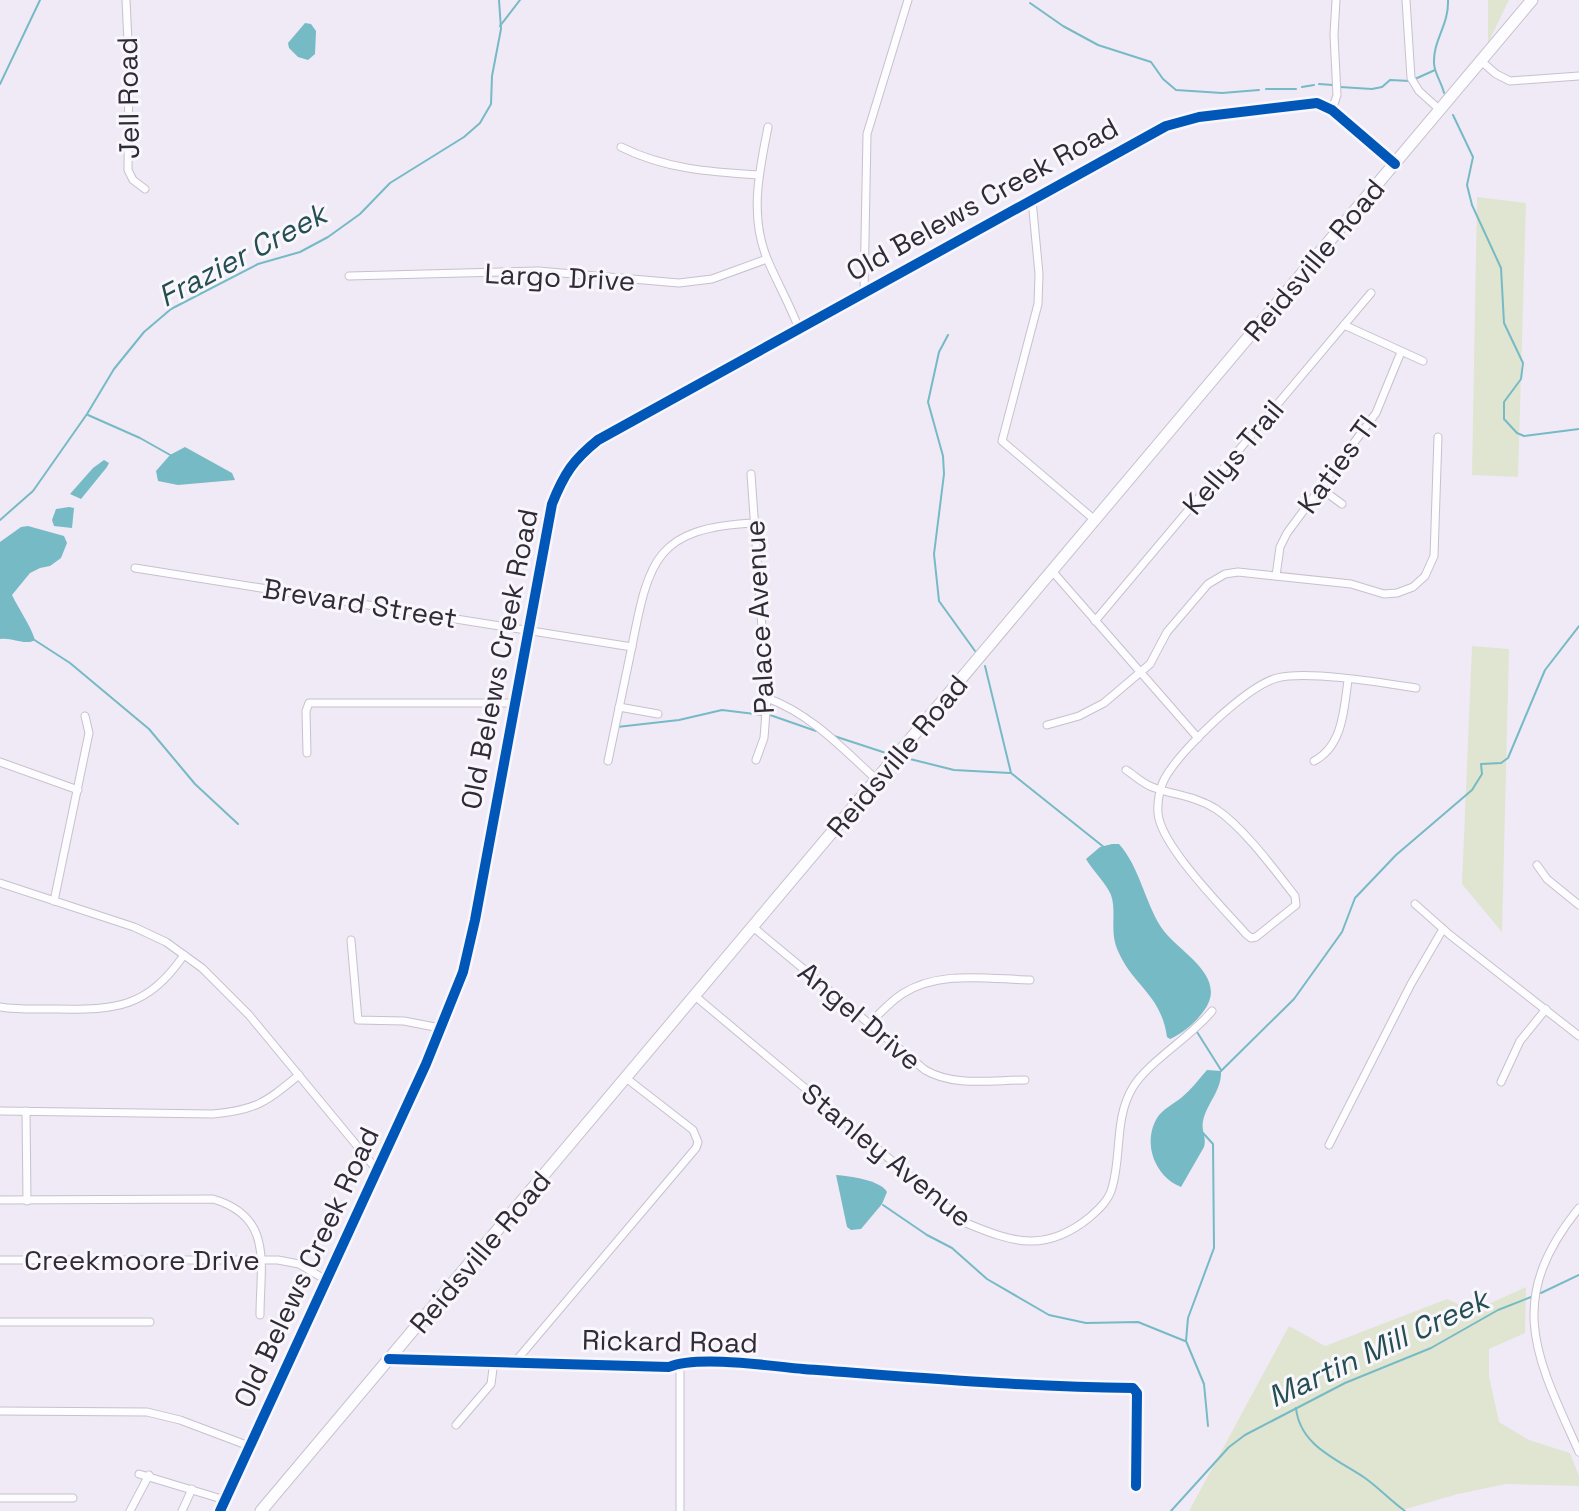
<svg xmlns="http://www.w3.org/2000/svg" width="1579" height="1511" font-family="'Space Grotesk',sans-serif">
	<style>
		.green { fill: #e0e5d1 }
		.water { fill: #76bac5 }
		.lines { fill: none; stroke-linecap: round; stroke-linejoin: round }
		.stream { stroke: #76bac5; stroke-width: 2 }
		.minor-casing { stroke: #c7c1cd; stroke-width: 9 }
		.highway-casing { stroke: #c7c1cd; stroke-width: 13 }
		.minor { stroke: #fdfcfe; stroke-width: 7 }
		.highway { stroke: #fdfcfe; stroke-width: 11 }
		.cycleway-casing { stroke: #f9f6fc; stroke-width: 15 }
		.cycleway { stroke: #0057b8; stroke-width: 10 }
		.labels { text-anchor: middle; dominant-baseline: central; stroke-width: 6; stroke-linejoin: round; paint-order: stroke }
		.street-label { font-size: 28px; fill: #312b37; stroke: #f9f6fc }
		.water-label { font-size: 30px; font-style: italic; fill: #234f53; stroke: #f9f6fc }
	</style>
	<rect width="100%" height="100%" fill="#f0eaf7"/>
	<g class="green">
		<path d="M 1488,0 L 1509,0 L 1488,43 Z"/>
		<path d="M 1477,197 L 1526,203 L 1518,477 L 1472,475 Z"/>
		<path d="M 1472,646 L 1509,649 L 1502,932 L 1462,884 Z"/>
		<path d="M 1526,1287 L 1525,1333 L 1489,1349 L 1489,1376 L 1499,1422 L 1529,1440 L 1570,1453 L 1579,1476 L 1579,1486 L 1506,1484 L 1458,1494 L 1399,1511 L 1189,1511 L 1289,1326 L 1325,1346 L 1447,1299 L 1473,1311 Z"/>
	</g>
	<g class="water">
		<path d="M 305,23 L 311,24 L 316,31 L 315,54 L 308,60 L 298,57 L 289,48 L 288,43 Z"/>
		<path d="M 185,447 L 232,473 L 235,480 L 178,485 L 158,481 L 156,471 L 170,455 Z"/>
		<path d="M 104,460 L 109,463 L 107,467 L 81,499 L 70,494 L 93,468 Z"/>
		<path d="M 69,507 L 74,508 L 72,528 L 54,526 L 52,520 L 56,509 Z"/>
		<path d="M 28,526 L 64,536 L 67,543 L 61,558 L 50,566 L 40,568 L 30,573 L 12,595 C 19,610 30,624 35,640 C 25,646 12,637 0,639 L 0,542 L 21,527 Z"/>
		<path d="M 1112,844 L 1119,844 C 1140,868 1144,900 1161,927 C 1177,952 1231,976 1203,1012 C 1194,1024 1183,1033 1170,1039 L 1167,1037 C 1161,994 1133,986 1118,951 C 1109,932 1117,912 1111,895 C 1106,883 1093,871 1086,859 L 1100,847 Z"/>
		<path d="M 1207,1070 L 1221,1071 C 1222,1090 1207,1103 1203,1121 C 1201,1131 1207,1138 1204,1147 L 1181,1187 C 1155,1177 1142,1143 1157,1118 C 1163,1109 1172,1105 1181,1098 C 1191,1090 1199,1079 1207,1070 Z"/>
		<path d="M 836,1175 C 850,1176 880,1180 887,1192 L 882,1204 L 861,1229 L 851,1230 L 847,1227 Z"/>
	</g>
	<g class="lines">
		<g class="stream">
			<path d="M 1030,3 L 1063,26 L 1098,45 L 1151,62 L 1163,79 L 1176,90 L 1222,93 L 1259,90"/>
			<path d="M 500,26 L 520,0"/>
			<path d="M 1415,79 L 1435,70"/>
			<path d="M 0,84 L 40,0"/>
			<path d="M 1319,84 L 1333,85"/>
			<path d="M 1302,87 L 1314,85"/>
			<path d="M 1340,87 L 1372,89 L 1382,87 L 1390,80 L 1410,81"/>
			<path d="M 1266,89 L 1296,89"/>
			<path d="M 1444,93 C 1442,83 1434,73 1434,63 C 1433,40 1449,25 1448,0"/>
			<path d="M 1453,115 L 1473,157 L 1467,185 L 1472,205 L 1501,268 L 1504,323 L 1523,363 L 1521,379 L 1504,402 L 1504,419 L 1517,433 L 1524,436 L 1579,429"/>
			<path d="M 948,335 L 939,352 L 928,402 L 943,456 L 944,474 L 934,554 L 939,601 L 975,651"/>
			<path d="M 88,415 L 140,438 L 172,456"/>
			<path d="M 0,520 L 33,491 L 87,414 L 114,369 L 144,332 L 171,309 L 258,264 L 300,252 L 328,237 L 360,214 L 390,183 L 464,137 L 480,123 L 491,104 L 492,76 L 501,29 L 499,0"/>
			<path d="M 33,639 L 70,663 L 149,729 L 195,784 L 238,824"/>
			<path d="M 985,666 L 1011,773 L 1105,848"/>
			<path d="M 770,715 L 816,731"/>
			<path d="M 617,727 L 679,720 L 722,710 L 763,715"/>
			<path d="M 834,736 L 892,755"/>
			<path d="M 902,757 L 954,770 L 1010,773"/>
			<path d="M 1197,1032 L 1221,1070"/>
			<path d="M 1220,1072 L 1294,999 L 1342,932 L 1355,898 L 1396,855 L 1472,790 L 1482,774 L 1481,764 L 1501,763 L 1508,758 L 1545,670 L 1579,626"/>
			<path d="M 1203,1133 L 1213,1144 L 1214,1248 L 1188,1318 L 1186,1341 L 1204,1384 L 1208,1426"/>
			<path d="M 883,1205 L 927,1235 L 952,1248 L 987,1279 L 1049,1315 L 1086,1323 L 1138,1322 L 1185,1341"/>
			<path d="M 1541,1293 L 1579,1275"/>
			<path d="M 1296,1408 C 1300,1446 1337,1459 1365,1478 C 1379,1488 1391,1501 1405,1511"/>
			<path d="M 1171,1511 L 1229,1447 L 1245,1435 L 1345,1383 L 1431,1348 L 1498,1310 L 1531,1297"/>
		</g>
		<g class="minor-casing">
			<g id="minor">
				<path d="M 126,0 L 129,63 L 128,170 L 133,180 L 145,189"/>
				<path d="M 1406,0 L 1411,78 L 1419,91 L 1440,110"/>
				<path d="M 1481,61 L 1496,74 L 1510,81 L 1579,76"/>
				<path d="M 1332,110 L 1337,95 L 1334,35 L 1336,0"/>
				<path d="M 768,127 C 759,172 749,217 768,261 C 778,284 790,305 799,329"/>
				<path d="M 621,147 C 665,169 710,172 759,175"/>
				<path d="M 1032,200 L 1039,274 L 1038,304 L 1002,441 L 1096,521"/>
				<path d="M 349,276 L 538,271 L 679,283 L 712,279 L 767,259"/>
				<path d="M 864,292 L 867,134 L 908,0"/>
				<path d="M 1344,325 L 1423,361"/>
				<path d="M 751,474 L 767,698 L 764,738 L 756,760"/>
				<path d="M 1320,488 L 1342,504"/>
				<path d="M 135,568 L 632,647"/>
				<path d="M 1053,572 L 1198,738"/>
				<path d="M 1276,576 L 1280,547 L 1287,533 L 1376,413 L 1401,352"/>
				<path d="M 1095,621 L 1371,293"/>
				<path d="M 767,698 C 811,714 843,749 877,780"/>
				<path d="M 619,707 L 658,714"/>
				<path d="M 1047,725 L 1079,716 L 1104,703 L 1150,664 L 1167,632 L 1208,584 L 1225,574 L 1238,572 L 1351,584 L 1384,594 L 1397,593 L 1413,587 L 1425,576 L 1434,556 L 1438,437"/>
				<path d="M 307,753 L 306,711 L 309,703 L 514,703"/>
				<path d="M 608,761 C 616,723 624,684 632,646 C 649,558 657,528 754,523"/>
				<path d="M 1314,761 C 1343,746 1344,709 1348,680"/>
				<path d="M 0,762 L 78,790"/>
				<path d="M 1126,770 C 1134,775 1143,784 1152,787 C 1173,795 1196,796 1216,809 C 1244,828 1274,869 1295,896 L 1296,905 L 1256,937 L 1251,938 L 1246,934 C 1224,909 1160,845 1158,813 C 1157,802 1160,787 1165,778 C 1181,749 1247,686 1277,678 C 1307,670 1384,683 1416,688"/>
				<path d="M 1537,865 L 1547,879 L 1579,905"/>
				<path d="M 0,883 L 134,927 L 166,942 L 202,968 L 249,1015 L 377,1170"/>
				<path d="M 54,901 L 89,733 L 85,716"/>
				<path d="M 1415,904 L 1450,935 L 1579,1036"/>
				<path d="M 753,927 L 925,1070 C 954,1087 992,1080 1025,1080"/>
				<path d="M 351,940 L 358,1020 L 404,1021 L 440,1028"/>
				<path d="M 695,996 L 966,1223 C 1014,1243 1046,1253 1090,1217 C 1099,1209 1109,1200 1112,1188 C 1122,1155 1114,1118 1133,1087 C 1148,1062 1191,1037 1212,1011"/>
				<path d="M 0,1007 C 18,1010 37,1009 56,1009 C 117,1010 147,1008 184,955"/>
				<path d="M 870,1023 C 880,1013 890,1002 902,994 C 939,970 988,979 1030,980"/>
				<path d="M 1501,1082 L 1520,1041 L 1546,1009"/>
				<path d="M 0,1111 L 213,1114 C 257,1110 266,1102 299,1075"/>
				<path d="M 26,1111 L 27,1201"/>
				<path d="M 1329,1145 L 1411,984 L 1443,929"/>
				<path d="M 0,1200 L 213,1199 C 274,1217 260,1264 260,1315"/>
				<path d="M 1579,1208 C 1504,1301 1536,1356 1579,1452"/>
				<path d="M 0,1260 L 278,1260 L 299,1264 L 326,1280"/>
				<path d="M 0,1322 L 150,1322"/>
				<path d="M 389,1359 L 669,1367 C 697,1355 771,1366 803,1369 C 913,1377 1023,1387 1133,1388 L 1137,1393 L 1136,1486"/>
				<path d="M 515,1362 L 696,1148 L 698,1142 L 693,1130 L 626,1078"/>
				<path d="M 0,1411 L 147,1412 L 180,1420 L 249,1446"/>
				<path d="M 456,1425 L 491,1384 L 494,1361"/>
				<path d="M 139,1474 L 225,1500"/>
				<path d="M 0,1498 L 73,1498"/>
				<path d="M 130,1511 L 149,1475"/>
				<path d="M 182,1511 L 192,1489"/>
				<path d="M 220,1511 L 426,1064 L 463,972 L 475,920 L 552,504 C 564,474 573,460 598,440 L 1166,126 L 1199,117 L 1317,103 L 1332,110 L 1395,164"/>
				<path d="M 680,1511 L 680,1362"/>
			</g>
		</g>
		<g class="highway-casing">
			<path id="highway" d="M 261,1511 L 1532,0"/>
		</g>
		<use href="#minor" class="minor"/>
		<use href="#highway" class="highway"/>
		<g class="cycleway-casing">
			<g id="cycleway">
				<path d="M 389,1359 L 669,1367 C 697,1355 771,1366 803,1369 C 913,1377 1023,1387 1133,1388 L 1137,1393 L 1136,1486"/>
				<path d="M 220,1511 L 426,1064 L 463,972 L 475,920 L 552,504 C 564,474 573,460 598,440 L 1166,126 L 1199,117 L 1317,103 L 1332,110 L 1395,164"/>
			</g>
		</g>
		<use href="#cycleway" class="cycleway"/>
	</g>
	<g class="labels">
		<g class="street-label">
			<text transform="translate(128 98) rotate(-91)">Jell Road</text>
			<text transform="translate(982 199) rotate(-29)">Old Belews Creek Road</text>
			<text transform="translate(1314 260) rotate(-50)">Reidsville Road</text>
			<text transform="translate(560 277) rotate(3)">Largo Drive</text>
			<text transform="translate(1233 457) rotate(-50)">Kellys Trail</text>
			<text transform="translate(1337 464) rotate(-54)">Katies Tl</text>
			<text transform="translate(360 603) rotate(9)">Brevard Street</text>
			<text transform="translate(759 617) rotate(-93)">Palace Avenue</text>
			<text transform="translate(499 659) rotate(-79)">Old Belews Creek Road</text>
			<text transform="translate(897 756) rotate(-50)">Reidsville Road</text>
			<text transform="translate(860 1016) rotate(40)">Angel Drive</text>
			<text transform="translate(887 1155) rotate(39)">Stanley Avenue</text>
			<text transform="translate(480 1252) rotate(-50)">Reidsville Road</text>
			<text x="142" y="1260">Creekmoore Drive</text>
			<text transform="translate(306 1267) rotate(-65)">Old Belews Creek Road</text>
			<text transform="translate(670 1341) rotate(1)">Rickard Road</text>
		</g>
		<g class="water-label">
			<text transform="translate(242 255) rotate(-28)">Frazier Creek</text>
			<text transform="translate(1378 1348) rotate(-25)">Martin Mill Creek</text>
		</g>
	</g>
</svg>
